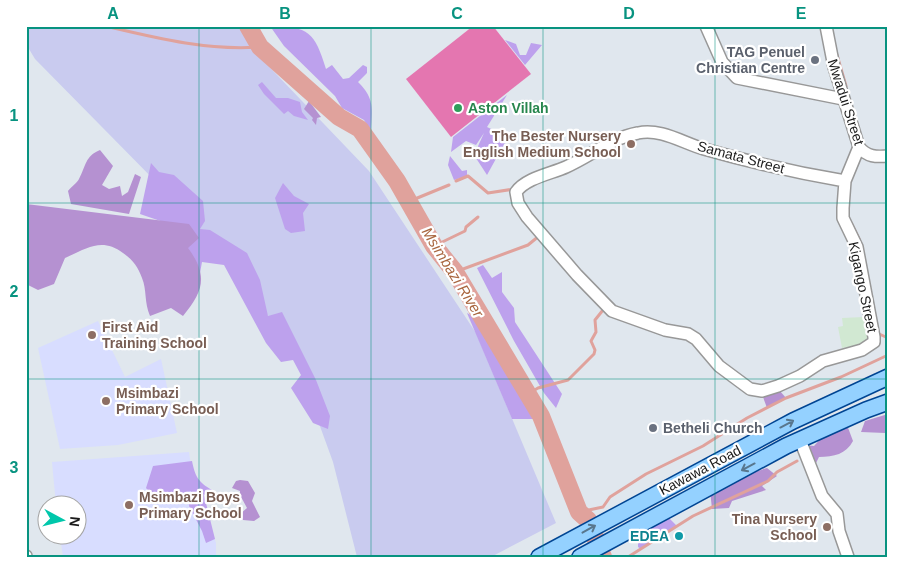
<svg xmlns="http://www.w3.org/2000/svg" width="914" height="583" font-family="Arial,sans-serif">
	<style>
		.industrial { fill: #d1e8d2 }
		.education { fill: #d8ddff }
		.farmland { fill: #c9cbef }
		.grass { fill: #bda1ed }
		.forest { fill: #b591d1 }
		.pitch { fill: #e476b0 }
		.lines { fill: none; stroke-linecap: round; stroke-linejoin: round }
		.stream { stroke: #e0a29c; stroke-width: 3 }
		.river { stroke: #e0a29c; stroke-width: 18 }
		.minor-casing { stroke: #989898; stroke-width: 14 }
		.major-casing { stroke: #004593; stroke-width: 18 }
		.minor { stroke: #fff; stroke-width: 11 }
		.major { stroke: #94d1ff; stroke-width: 15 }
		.oneway { stroke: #58768d }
		.grid { fill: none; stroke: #089380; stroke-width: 1; stroke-opacity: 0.55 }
		.worship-dot { fill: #6b7280; stroke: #fff; stroke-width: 2 }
		.leisure-dot { fill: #2e9e5b; stroke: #fff; stroke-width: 2 }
		.education-dot { fill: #8d6e63; stroke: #fff; stroke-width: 2 }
		.culture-dot { fill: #0f9aa8; stroke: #fff; stroke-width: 2 }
		.labels { text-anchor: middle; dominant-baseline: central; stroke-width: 4.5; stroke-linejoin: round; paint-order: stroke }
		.worship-label { font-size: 14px; font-weight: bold; fill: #5b616d; stroke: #fff; text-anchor: end }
		.street-label { font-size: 14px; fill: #1b1b1b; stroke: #fff }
		.leisure-label { font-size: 14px; font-weight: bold; fill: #27864d; stroke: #fff; text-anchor: start }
		.education-label { font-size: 14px; font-weight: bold; fill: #785e54; stroke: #fff; text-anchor: start }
		.culture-label { font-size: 14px; font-weight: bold; fill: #0d838f; stroke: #fff; text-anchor: end }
		.water-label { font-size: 15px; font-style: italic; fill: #a9663f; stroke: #fff }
		.neatline { fill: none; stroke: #089380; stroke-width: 2 }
		.grid-label { font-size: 16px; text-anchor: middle; font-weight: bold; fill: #089380 }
	</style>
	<rect width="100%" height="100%" fill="#e0e7ee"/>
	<path class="industrial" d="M 864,317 L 870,343 L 842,348 L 838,327 L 843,326 L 842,318 Z"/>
	<g class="education">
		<path d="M 98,321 L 125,377 L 161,359 L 177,433 L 118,445 L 60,449 L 38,348 Z"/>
		<path d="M 189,452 L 192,473 L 216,543 L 216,557 L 63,557 L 60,536 L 78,536 L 78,506 L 56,505 L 52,462 Z"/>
	</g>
	<path class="farmland" d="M 26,26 L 238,26 L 257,54 L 369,171 L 476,333 L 556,523 L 491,557 L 357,557 L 333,462 L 289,341 L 167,193 L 35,59 L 26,44 Z"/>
	<g class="grass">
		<path d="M 270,26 C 309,26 315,33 326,69 L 332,65 L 343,79 L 349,78 L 363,65 L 367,67 L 367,73 L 358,82 C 375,99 372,108 371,131 L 364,120 L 342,108 L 335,96 L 284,46 Z"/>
		<path d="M 505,40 L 516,44 L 520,55 L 526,55 L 531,43 L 542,45 L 525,65 Z"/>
		<path d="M 262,82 L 276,98 L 288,98 L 300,102 L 302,112 L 308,120 L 294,116 L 288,111 L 284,114 L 264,94 L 258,85 Z"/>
		<path d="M 507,95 L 487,127 L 508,137 L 487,175 L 474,155 L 484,133 L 476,145 L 466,141 L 451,152 L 453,137 Z"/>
		<path d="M 450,156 L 462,171 L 467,170 L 467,176 L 454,180 L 448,165 Z"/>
		<path d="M 151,163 L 159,172 L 174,175 L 203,201 L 205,221 L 200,229 L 210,230 L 247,253 L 260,280 L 268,316 L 282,312 L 316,380 L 330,416 L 328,429 L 313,423 L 291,388 L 301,375 L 293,360 L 281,362 L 266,343 L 224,265 L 202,262 L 198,284 L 175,226 L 140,214 Z"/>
		<path d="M 283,183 L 294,196 L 309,204 L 303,213 L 305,231 L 291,233 L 285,229 L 275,198 Z"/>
		<path d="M 483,265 L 492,278 L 502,272 L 502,292 L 514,308 L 515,322 L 562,394 L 556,408 L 544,393 L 514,341 L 477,268 Z"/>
		<path d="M 467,313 L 480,320 L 527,379 L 534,419 L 512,419 Z"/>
		<path d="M 192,461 C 195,476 198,482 212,490 L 204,495 L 215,539 L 206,543 L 202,531 L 189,506 L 191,491 L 177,495 L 153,496 L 146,488 L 153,466 Z"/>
		<path d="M 668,517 L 677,526 L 641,549 L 638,547 L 638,534 L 646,528 L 654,539 L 649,526 Z"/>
	</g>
	<g class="forest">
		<path d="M 309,101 L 321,117 L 317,118 L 316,125 L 312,120 L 313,118 L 304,109 Z"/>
		<path d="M 100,150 L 113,166 L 102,185 L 109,189 L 120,186 L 122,196 L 128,192 L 135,174 L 141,177 L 129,214 L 71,204 L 68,191 C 71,187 77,183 79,179 C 86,166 85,156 100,150 Z"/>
		<path d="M 26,204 L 189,224 L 199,238 L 188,248 C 208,275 204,291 183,316 L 171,308 L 150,316 C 144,302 147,290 142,278 C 138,267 133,260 123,253 C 102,237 87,248 65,258 L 54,284 L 38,290 L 26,284 Z"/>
		<path d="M 780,391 L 786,398 L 767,408 L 763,397 Z"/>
		<path d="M 888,414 L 888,427 L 885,433 L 861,432 L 865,421 Z"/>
		<path d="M 834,424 L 847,425 L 853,441 C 846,454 834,457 819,457 L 816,463 L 802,459 L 803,445 L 814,446 Z"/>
		<path d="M 767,468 L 777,476 L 762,486 L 766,490 L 732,501 L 729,508 L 712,509 L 710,490 C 730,481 748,474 767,468 Z"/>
		<path d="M 240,480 L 248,481 L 255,493 L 252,501 L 260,517 L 254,521 L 243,520 L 240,514 L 247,508 L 240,495 L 240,491 L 232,488 L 236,481 Z"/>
	</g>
	<path class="pitch" d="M 473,26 L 493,26 L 531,74 L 451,137 L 406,79 Z"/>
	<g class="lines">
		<g class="stream">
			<path d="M 105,26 C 156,38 208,51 260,47"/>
			<path d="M 837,55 L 846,86"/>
			<path d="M 456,181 L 468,176 L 488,193 L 514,189"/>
			<path d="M 410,201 L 449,185"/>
			<path d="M 851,223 L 859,239"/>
			<path d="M 434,246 L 465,231 L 466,227 L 478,217"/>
			<path d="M 455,272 L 528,245 L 539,236"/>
			<path d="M 877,333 L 888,338"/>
			<path d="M 528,394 L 538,388 L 568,380 L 594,354 L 595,350 L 591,341 L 596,332 L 595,320 L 603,310"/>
			<path d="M 579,512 L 603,507 L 610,497 L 646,474 L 703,446 L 747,418 L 786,398 L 841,377 L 888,355"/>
			<path d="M 628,557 L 693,516 L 768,481 L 777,472 L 797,461"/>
		</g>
		<path class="river" d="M 248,26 L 260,47 L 339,117 L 360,129 L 397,181 L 434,246 L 455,272 L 541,416 L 579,512 L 588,520 L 603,557"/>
		<g class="minor-casing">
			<g id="minor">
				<path d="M 706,26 L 722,62 L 737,78 L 843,99"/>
				<path d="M 826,26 L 834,67 L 859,147 C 867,157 876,157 888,156"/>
				<path d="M 845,181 C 798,173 750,162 704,149 C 683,143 661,128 638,133 C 611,138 591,156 566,167 C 550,174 526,178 516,192 L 518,203 L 527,217 L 577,275 L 612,311 L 665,330 L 688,334 L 696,339 L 719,366 L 750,389 L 762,391 L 778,386 L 800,376 L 823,361 L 862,350 L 874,342 L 874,337 L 857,247 L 843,218 L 843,208 L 845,181 L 859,147"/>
				<path d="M 800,440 L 822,496 L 837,514 L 839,531 L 848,557"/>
				<path d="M 26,556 L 26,557"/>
			</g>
		</g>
		<g class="major-casing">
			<g id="major">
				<path d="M 539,557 L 793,421 L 888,377"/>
				<path d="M 580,557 L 786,446 L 866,410 L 888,402"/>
			</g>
		</g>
		<use href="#minor" class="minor"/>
		<use href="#major" class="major"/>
	</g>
	<defs><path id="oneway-shaft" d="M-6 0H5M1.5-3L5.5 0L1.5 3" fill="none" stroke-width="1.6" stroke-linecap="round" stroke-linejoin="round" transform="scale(1.25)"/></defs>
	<g class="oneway">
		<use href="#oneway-shaft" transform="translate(787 424) rotate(-28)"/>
		<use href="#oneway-shaft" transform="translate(748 467) rotate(152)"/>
		<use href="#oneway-shaft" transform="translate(589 529) rotate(-29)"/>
	</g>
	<path class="grid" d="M 199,26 L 199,557M 371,26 L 371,557M 543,26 L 543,557M 715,26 L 715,557M 26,203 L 888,203M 26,379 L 888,379"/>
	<g class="worship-dot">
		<circle cx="815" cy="60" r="5"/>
		<circle cx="653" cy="428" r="5"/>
	</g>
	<circle class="leisure-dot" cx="458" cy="108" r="5"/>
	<g class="education-dot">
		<circle cx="631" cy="144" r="5"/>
		<circle cx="92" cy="335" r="5"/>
		<circle cx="106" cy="401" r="5"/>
		<circle cx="129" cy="505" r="5"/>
		<circle cx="827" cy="527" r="5"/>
	</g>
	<circle class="culture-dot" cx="679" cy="536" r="5"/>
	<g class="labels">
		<g class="worship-label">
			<text x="805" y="52">TAG Penuel<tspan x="805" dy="16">Christian Centre</tspan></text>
			<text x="663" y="428" text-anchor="start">Betheli Church</text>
		</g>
		<g class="street-label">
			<text transform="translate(846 102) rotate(72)">Mwadui Street</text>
			<text transform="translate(741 157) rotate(15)">Samata Street</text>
			<text transform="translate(863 287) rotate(78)">Kigango Street</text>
			<text transform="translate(700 470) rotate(-28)">Kawawa Road</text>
		</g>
		<g class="leisure-label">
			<text x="468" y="108">Aston Villah</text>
		</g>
		<g class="education-label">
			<text x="621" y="136" text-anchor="end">The Bester Nursery<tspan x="621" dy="16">English Medium School</tspan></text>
			<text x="102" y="327">First Aid<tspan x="102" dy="16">Training School</tspan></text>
			<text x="116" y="393">Msimbazi<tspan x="116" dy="16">Primary School</tspan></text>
			<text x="139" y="497">Msimbazi Boys<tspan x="139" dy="16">Primary School</tspan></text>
			<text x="817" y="519" text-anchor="end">Tina Nursery<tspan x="817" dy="16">School</tspan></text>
		</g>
		<g class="culture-label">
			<text x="669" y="536">EDEA</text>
		</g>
		<g class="water-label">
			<text transform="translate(453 272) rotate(58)">Msimbazi River</text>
		</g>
	</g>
	<rect width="914" height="583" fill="none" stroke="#ffffff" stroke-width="55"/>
	<g transform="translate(62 520) rotate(97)"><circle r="24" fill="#ffffff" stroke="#a4a4a4"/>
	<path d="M0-4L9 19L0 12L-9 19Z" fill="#00c7ab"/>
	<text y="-8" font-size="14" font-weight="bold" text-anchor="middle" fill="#1b1b1b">N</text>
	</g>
	<rect x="28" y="28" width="858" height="528" class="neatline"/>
	<g class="grid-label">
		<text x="113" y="19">A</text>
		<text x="285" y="19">B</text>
		<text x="457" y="19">C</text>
		<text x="629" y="19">D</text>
		<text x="801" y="19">E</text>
		<text x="14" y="121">1</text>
		<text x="14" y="297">2</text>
		<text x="14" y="473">3</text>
	</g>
</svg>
